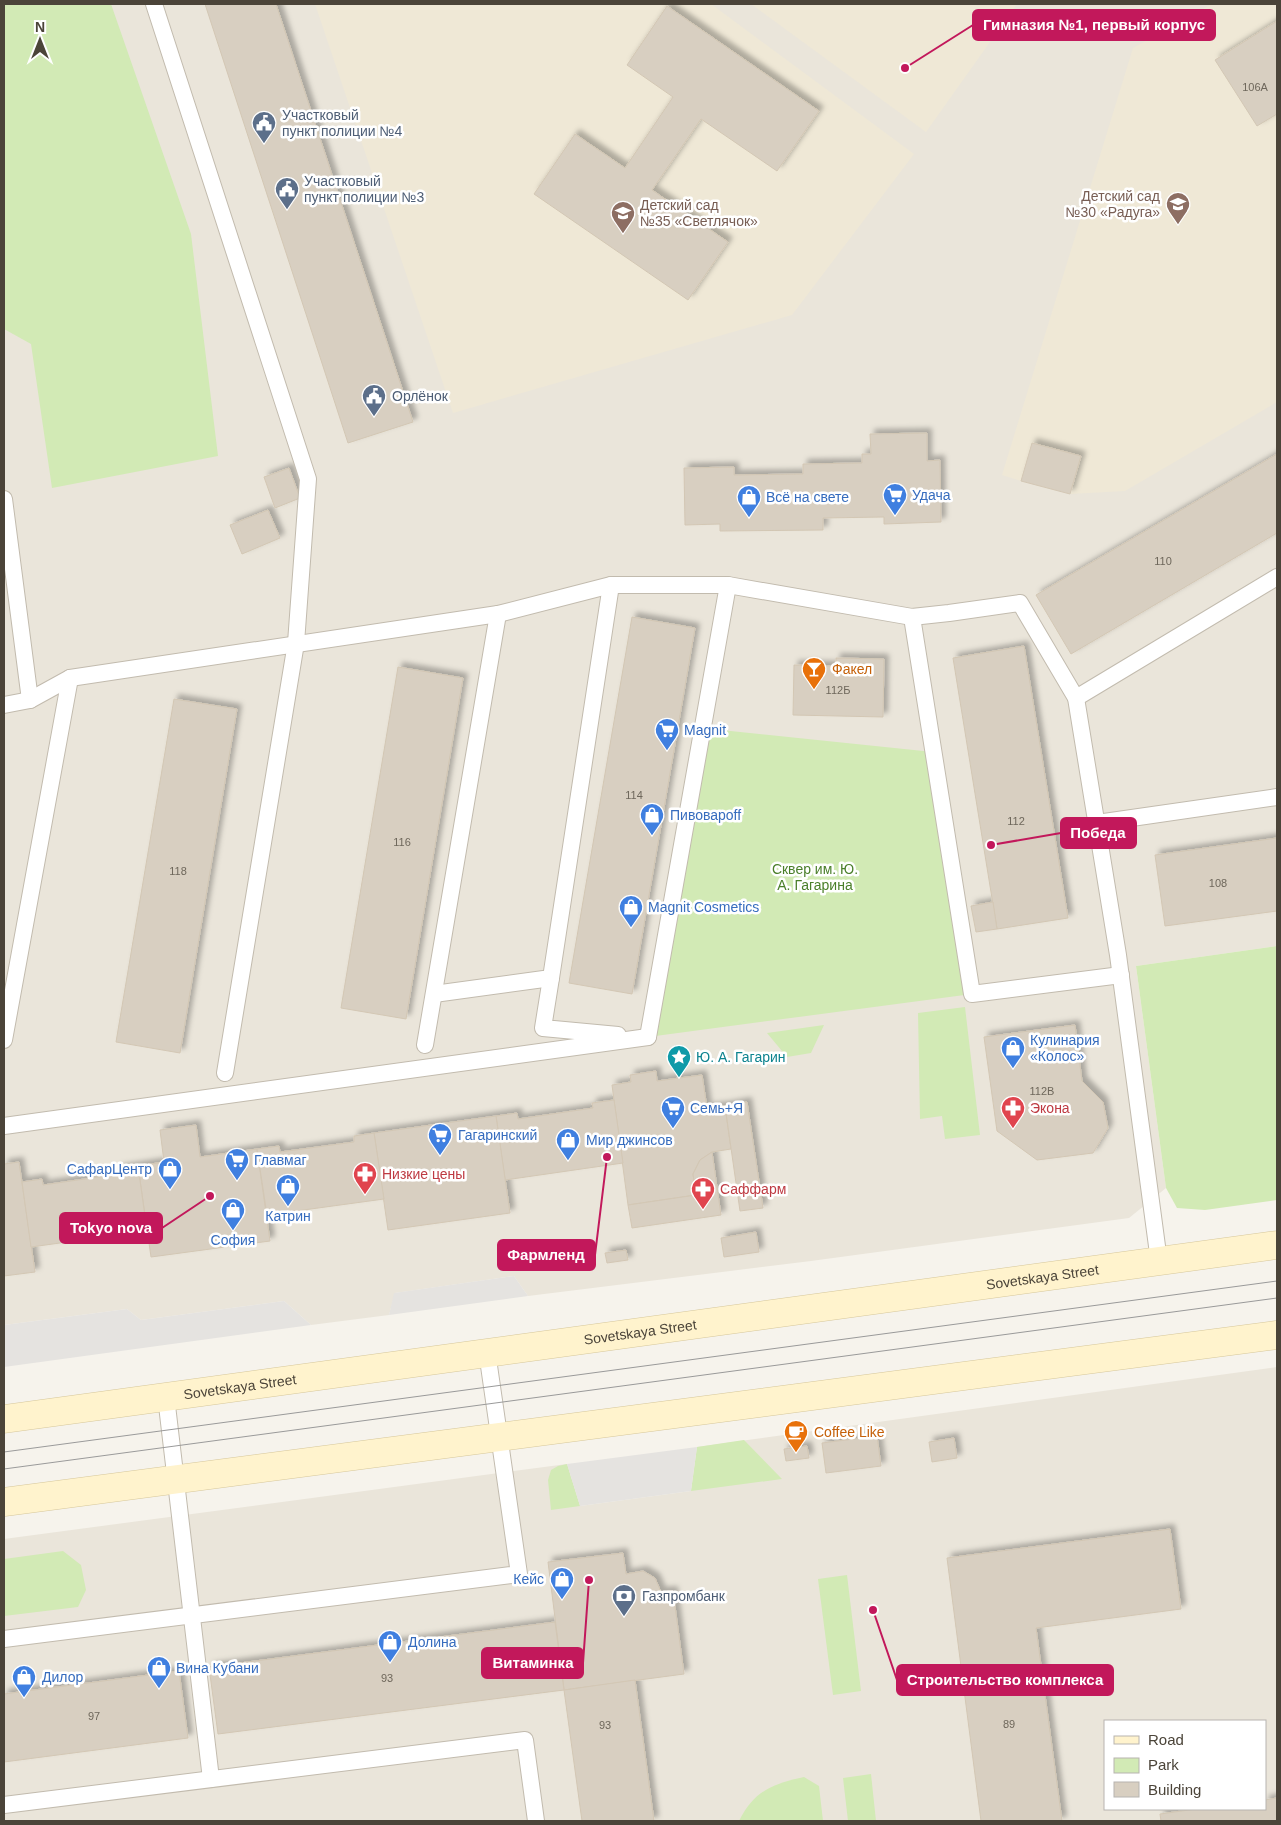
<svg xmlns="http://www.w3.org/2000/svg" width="1281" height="1825" font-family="Arial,sans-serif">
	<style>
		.residential { fill: #eae5da; fill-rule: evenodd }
		.education { fill: #efe8d6 }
		.green { fill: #d2eab5 }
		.parking { fill: #e5e3e0 }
		.building { fill: #d8cfc1; stroke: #d3c7b4; filter: url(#shadow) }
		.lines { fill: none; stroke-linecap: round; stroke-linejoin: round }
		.lane-casing { stroke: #c2bbae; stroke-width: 18 }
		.secondary-casing { stroke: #d6c79b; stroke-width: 29 }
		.lane { stroke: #fff; stroke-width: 16 }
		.secondary { stroke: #fff3cd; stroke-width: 28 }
		.tram { stroke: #9a9a9a; stroke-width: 1 }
		.labels { text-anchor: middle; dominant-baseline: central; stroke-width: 5; stroke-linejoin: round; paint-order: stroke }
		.number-label { font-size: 11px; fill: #6e675b }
		.service-label { font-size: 14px; fill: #4e5e75; stroke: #fff; text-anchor: start }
		.education-label { font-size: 14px; fill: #785e54; stroke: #fff; text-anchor: end }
		.shop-label { font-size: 14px; fill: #366cbe; stroke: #fff; text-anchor: start }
		.food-label { font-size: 14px; fill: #c56008; stroke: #fff; text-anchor: start }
		.park-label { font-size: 14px; fill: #4a7f2a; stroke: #fff }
		.culture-label { font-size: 14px; fill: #0d838f; stroke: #fff; text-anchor: start }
		.health-label { font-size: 14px; fill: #be3a42; stroke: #fff; text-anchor: start }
		.street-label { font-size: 14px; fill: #4b4439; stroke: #fff }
		.leader { fill: none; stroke: #c2185b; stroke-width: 2 }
		.callout-dot { fill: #c2185b; stroke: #fff; stroke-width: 2 }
		.callout { fill: #c2185b; stroke: #c2185b; stroke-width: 2 }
		.callout-label { font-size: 15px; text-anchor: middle; font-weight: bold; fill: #fff }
	</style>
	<defs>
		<filter id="shadow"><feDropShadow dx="4.5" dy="-4.5" stdDeviation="2.5" flood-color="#0004"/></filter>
	</defs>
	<rect width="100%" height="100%" fill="#f6f3ec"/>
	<g class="residential">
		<path d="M 4,4 L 1277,4 L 1277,946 L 1136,966 L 1166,1188 L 1129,1218 L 811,1261 L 528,1296 L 514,1276 L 395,1293 L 389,1315 L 311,1325 L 284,1301 L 141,1320 L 127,1309 L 4,1325 Z"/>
		<path d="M 1277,1367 L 1277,1821 L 4,1821 L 4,1539 L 567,1464 L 580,1506 L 691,1491 L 697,1447 ZM 1105,1721 L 1265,1721 L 1265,1809 L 1105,1809 Z"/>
	</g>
	<g class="education">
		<path d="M 315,4 L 711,4 L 914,154 L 792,315 L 453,413 Z"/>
		<path d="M 751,4 L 1017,4 L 926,132 Z"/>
		<path d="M 1212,4 L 1277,4 L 1277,402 L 1125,491 L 1070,494 L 1080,456 L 1032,443 L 1021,481 L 1002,475 L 1133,48 Z"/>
	</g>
	<g class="green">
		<path d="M 4,4 L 111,4 L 191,234 L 218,456 L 52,488 L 31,344 L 4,329 Z"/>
		<path d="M 702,728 L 933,752 L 972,994 L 648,1037 Z"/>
		<path d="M 1277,946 L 1277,1200 L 1205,1210 L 1177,1208 L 1166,1188 L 1136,966 Z"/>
		<path d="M 965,1007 L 980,1135 L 945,1139 L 942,1116 L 920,1119 L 918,1013 Z"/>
		<path d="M 824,1025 L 811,1053 L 787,1057 L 767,1033 Z"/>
		<path d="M 744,1440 L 782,1479 L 691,1491 L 697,1447 Z"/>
		<path d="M 567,1464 L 580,1506 L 551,1510 L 548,1480 L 551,1470 L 558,1466 Z"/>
		<path d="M 63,1551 L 81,1565 L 86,1590 L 78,1607 L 4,1616 L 4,1559 Z"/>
		<path d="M 847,1575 L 861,1691 L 833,1695 L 818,1579 Z"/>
		<path d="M 871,1774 L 876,1821 L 848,1821 L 843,1778 Z"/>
		<path d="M 804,1777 L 819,1786 L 823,1821 L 739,1821 C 754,1791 772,1784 804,1777 Z"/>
	</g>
	<g class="parking">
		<path d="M 514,1276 L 528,1296 L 389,1315 L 394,1293 Z"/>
		<path d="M 284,1301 L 311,1325 L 4,1367 L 4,1325 L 127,1309 L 141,1320 Z"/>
		<path d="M 697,1447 L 691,1491 L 580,1506 L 567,1464 Z"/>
	</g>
	<g class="building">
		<path d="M 205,4 L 276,4 L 413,422 L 348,443 Z"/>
		<path d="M 667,6 L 819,111 L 777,171 L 701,119 L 652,190 L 728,242 L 688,300 L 534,194 L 575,134 L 625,168 L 673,97 L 627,65 Z"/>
		<path d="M 1277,21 L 1277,114 L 1257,126 L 1215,60 Z"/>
		<path d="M 927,433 L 927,461 L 940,460 L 941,522 L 884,524 L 884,517 L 823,518 L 823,530 L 720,531 L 720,524 L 685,525 L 684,468 L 734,467 L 734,475 L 803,474 L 803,464 L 862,463 L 862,454 L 871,454 L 870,434 Z"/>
		<path d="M 1032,443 L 1081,456 L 1070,494 L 1021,481 Z"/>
		<path d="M 1277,454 L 1277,533 L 1071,654 L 1036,595 Z"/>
		<path d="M 289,468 L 300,498 L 275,508 L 264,477 Z"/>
		<path d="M 268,510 L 280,538 L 242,554 L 230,525 Z"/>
		<path d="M 632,617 L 695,628 L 632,994 L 569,983 Z"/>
		<path d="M 1024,646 L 1068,918 L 997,929 L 953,658 Z"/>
		<path d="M 836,658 L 884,659 L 883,717 L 793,715 L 794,665 L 836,666 Z"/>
		<path d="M 398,667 L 463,678 L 406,1019 L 341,1008 Z"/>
		<path d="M 174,699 L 237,709 L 180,1053 L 116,1042 Z"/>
		<path d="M 1277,838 L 1277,911 L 1165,926 L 1155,855 Z"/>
		<path d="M 993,902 L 997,929 L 976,932 L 971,906 Z"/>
		<path d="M 1075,1025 L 1082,1081 L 1103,1102 L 1108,1128 L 1093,1153 L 1037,1160 L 997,1131 L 984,1037 Z"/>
		<path d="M 656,1071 L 657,1081 L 702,1075 L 707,1108 L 725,1106 L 731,1149 L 712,1152 L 700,1160 L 693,1174 L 696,1195 L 628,1205 L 612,1085 L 631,1082 L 630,1075 Z"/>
		<path d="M 614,1100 L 623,1163 L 505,1180 L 496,1116 L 517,1113 L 518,1119 L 593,1108 L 592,1103 Z"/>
		<path d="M 747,1102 L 763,1208 L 740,1211 L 725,1106 Z"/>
		<path d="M 496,1116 L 510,1213 L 388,1230 L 374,1133 Z"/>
		<path d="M 196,1125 L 200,1157 L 257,1149 L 270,1241 L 151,1257 L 138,1166 L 164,1162 L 160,1130 Z"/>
		<path d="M 374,1133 L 384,1199 L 267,1215 L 257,1149 L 279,1146 L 280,1152 L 354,1142 L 354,1136 Z"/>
		<path d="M 712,1152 L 721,1215 L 632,1228 L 628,1205 L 696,1195 L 693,1174 L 700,1160 Z"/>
		<path d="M 19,1162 L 35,1272 L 4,1276 L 4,1164 Z"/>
		<path d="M 138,1166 L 147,1231 L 31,1247 L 22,1182 L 42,1179 L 43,1185 L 119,1174 L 118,1169 Z"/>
		<path d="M 756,1232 L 759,1252 L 724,1257 L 721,1238 Z"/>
		<path d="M 626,1250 L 628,1260 L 607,1263 L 605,1253 Z"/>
		<path d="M 877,1436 L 881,1466 L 826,1473 L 822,1443 Z"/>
		<path d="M 954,1438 L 957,1458 L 932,1462 L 929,1442 Z"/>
		<path d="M 807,1446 L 809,1458 L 786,1461 L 784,1449 Z"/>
		<path d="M 1170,1529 L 1181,1609 L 1036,1628 L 1062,1821 L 981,1821 L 947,1558 Z"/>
		<path d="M 623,1553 L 626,1574 L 643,1571 L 655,1578 L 661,1592 L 673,1591 L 684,1674 L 564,1690 L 548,1562 Z"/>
		<path d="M 555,1622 L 564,1690 L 218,1734 L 209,1667 Z"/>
		<path d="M 179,1671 L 188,1738 L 4,1762 L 4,1694 Z"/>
		<path d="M 635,1680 L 654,1821 L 582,1821 L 564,1690 Z"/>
		<path d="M 1277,1798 L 1277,1821 L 1161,1821 L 1160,1814 L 1196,1809 L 1265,1809 L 1265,1800 Z"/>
	</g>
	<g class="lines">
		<g class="lane-casing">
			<g id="lane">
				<path d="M 154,4 L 308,479 L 296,643 L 225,1073"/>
				<path d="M 4,499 L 30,700"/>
				<path d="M 912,617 L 972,994 L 1121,975"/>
				<path d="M 1076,698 L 1277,577"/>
				<path d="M 4,705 L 30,700 L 70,678 L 498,614 L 611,585 L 728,585 L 912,617 L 949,613 L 1020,603 L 1076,698 L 1118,955 L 1159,1261"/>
				<path d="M 1097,823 L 1277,797"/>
				<path d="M 551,978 L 543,1028 L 618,1035"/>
				<path d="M 434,994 L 551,978 L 611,585"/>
				<path d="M 648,1037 L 728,585"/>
				<path d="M 4,1040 L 70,678"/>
				<path d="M 425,1045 L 498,614"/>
				<path d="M 4,1126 L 648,1037"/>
				<path d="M 166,1397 L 211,1779"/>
				<path d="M 4,1639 L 519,1574 L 487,1352"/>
				<path d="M 4,1805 L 525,1740 L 536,1821"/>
			</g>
		</g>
		<g class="secondary-casing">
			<g id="secondary">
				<path id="s1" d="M 4,1419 L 1277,1245"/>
				<path d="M 4,1502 L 1277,1335"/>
			</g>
		</g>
		<use href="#lane" class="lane"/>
		<use href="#secondary" class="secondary"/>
		<g class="tram">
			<path d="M 4,1452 L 1277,1281"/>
			<path d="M 4,1469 L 1277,1298"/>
		</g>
	</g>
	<defs>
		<g id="civic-pin" transform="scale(1.25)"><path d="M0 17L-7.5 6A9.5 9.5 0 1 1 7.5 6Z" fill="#5c6f8a" stroke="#fff"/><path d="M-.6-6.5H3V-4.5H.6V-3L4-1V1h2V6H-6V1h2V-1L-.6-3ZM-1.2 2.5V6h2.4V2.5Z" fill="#fff"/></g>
		<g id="school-pin" transform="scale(1.25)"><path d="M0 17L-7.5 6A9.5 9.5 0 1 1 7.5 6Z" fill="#8d6e63" stroke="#fff"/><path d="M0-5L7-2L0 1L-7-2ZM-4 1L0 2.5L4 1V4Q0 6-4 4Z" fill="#fff"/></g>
		<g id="supermarket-pin" transform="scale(1.25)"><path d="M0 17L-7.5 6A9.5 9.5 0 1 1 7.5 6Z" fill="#3f7fe0" stroke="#fff"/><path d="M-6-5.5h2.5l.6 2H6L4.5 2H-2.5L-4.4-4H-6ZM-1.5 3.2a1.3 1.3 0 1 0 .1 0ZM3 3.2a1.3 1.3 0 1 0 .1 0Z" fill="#fff"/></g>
		<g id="shop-pin" transform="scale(1.25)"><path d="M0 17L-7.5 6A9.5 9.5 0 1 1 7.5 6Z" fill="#3f7fe0" stroke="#fff"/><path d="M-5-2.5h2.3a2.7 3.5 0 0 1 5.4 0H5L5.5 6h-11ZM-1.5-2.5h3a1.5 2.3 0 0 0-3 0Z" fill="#fff"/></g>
		<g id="bar-pin" transform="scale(1.25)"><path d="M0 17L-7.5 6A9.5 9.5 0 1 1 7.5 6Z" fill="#e8710a" stroke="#fff"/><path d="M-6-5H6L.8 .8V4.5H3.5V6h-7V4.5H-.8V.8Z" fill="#fff"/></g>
		<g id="sight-pin" transform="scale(1.25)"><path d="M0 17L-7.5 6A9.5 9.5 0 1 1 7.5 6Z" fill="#0f9aa8" stroke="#fff"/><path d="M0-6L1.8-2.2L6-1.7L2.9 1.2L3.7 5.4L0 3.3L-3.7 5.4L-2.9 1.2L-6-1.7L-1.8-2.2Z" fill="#fff"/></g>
		<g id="pharmacy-pin" transform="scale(1.25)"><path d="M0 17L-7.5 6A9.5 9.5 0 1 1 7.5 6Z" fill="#e0444e" stroke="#fff"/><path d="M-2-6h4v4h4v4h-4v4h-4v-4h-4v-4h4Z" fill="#fff"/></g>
		<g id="cafe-pin" transform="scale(1.25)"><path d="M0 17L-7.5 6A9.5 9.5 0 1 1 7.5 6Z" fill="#e8710a" stroke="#fff"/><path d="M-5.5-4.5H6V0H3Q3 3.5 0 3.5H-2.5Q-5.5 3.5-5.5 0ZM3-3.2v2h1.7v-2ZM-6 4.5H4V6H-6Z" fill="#fff"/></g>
		<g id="bank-pin" transform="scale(1.25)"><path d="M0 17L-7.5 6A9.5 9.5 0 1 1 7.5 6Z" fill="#5c6f8a" stroke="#fff"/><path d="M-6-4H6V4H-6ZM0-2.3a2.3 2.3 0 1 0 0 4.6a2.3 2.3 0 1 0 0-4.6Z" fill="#fff"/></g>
	</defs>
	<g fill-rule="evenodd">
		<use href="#civic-pin" x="264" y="123"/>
		<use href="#civic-pin" x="287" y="189"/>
		<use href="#school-pin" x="1178" y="204"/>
		<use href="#school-pin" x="623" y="213"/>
		<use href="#civic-pin" x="374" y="396"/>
		<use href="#supermarket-pin" x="895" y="495"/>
		<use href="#shop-pin" x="749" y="497"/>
		<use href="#bar-pin" x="814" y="669"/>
		<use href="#supermarket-pin" x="667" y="730"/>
		<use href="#shop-pin" x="652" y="815"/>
		<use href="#shop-pin" x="631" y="907"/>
		<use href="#shop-pin" x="1013" y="1048"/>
		<use href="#sight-pin" x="679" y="1057"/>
		<use href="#supermarket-pin" x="673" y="1108"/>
		<use href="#pharmacy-pin" x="1013" y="1108"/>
		<use href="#supermarket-pin" x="440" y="1135"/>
		<use href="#shop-pin" x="568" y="1140"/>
		<use href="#supermarket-pin" x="237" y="1160"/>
		<use href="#shop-pin" x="170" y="1169"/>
		<use href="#pharmacy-pin" x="365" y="1174"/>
		<use href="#shop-pin" x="288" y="1186"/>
		<use href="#pharmacy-pin" x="703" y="1189"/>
		<use href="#shop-pin" x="233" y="1210"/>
		<use href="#cafe-pin" x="796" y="1432"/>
		<use href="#shop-pin" x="562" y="1579"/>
		<use href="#bank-pin" x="624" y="1596"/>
		<use href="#shop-pin" x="390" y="1642"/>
		<use href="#shop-pin" x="159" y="1668"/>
		<use href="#shop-pin" x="24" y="1677"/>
	</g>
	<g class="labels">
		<g class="number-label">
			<text x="1255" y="87">106А</text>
			<text x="1163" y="561">110</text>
			<text x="838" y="690">112Б</text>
			<text x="634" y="795">114</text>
			<text x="1016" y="821">112</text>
			<text x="402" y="842">116</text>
			<text x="178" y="871">118</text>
			<text x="1218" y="883">108</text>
			<text x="1042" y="1091">112В</text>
			<text x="387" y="1678">93</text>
			<text x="94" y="1716">97</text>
			<text x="1009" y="1724">89</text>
			<text x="605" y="1725">93</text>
		</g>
		<g class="service-label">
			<text x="282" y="115">Участковый<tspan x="282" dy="16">пункт полиции №4</tspan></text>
			<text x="304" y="181">Участковый<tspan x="304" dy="16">пункт полиции №3</tspan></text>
			<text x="392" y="396">Орлёнок</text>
			<text x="642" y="1596">Газпромбанк</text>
		</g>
		<g class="education-label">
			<text x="1160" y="196">Детский сад<tspan x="1160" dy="16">№30 «Радуга»</tspan></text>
			<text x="640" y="205" text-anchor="start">Детский сад<tspan x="640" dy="16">№35 «Светлячок»</tspan></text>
		</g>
		<g class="shop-label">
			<text x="912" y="495">Удача</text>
			<text x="766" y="497">Всё на свете</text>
			<text x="684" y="730">Magnit</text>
			<text x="670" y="815">Пивовароff</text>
			<text x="648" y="907">Magnit Cosmetics</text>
			<text x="1030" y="1040">Кулинария<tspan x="1030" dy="16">«Колос»</tspan></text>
			<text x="690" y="1108">Семь+Я</text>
			<text x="458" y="1135">Гагаринский</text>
			<text x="586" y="1140">Мир джинсов</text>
			<text x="254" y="1160">Главмаг</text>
			<text x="152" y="1169" text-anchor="end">СафарЦентр</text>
			<text x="288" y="1216" text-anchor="middle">Катрин</text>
			<text x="233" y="1240" text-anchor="middle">София</text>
			<text x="544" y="1579" text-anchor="end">Кейс</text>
			<text x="408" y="1642">Долина</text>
			<text x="176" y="1668">Вина Кубани</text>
			<text x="42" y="1677">Дилор</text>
		</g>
		<g class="food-label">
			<text x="832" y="669">Факел</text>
			<text x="814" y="1432">Coffee Like</text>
		</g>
		<g class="park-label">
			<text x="815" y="869">Сквер им. Ю.<tspan x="815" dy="16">А. Гагарина</tspan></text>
		</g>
		<g class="culture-label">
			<text x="696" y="1057">Ю. А. Гагарин</text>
		</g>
		<g class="health-label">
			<text x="1030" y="1108">Экона</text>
			<text x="382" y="1174">Низкие цены</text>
			<text x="720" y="1189">Саффарм</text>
		</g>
		<g class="street-label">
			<text stroke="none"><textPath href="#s1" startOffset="1048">Sovetskaya Street</textPath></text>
			<text stroke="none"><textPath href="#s1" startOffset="642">Sovetskaya Street</textPath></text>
			<text stroke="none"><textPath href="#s1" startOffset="238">Sovetskaya Street</textPath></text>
		</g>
	</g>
	<path class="leader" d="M905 68L973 25M991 845L1061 833M210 1196L162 1228M607 1157L595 1255M589 1580L583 1663M873 1610L897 1680"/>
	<g class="callout-dot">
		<circle cx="905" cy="68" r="5"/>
		<circle cx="991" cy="845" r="5"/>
		<circle cx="210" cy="1196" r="5"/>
		<circle cx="607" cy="1157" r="5"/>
		<circle cx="589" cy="1580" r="5"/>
		<circle cx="873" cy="1610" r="5"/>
	</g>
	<g class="callout">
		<rect x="973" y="10" width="242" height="30" rx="5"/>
		<rect x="1061" y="818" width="75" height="30" rx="5"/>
		<rect x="60" y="1213" width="102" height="30" rx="5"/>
		<rect x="498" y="1240" width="97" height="30" rx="5"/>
		<rect x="482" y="1648" width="101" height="30" rx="5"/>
		<rect x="897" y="1665" width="216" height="30" rx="5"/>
	</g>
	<g class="callout-label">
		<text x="1094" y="30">Гимназия №1, первый корпус</text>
		<text x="1098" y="838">Победа</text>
		<text x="111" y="1233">Tokyo nova</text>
		<text x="546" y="1260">Фармленд</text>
		<text x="533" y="1668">Витаминка</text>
		<text x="1005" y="1685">Строительство комплекса</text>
	</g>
	<rect width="1281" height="1825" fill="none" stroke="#4b4439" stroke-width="10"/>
	<rect x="1104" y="1720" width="162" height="90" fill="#ffffff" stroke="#b7b4b0"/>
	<rect x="1114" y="1736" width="25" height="8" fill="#fff3cd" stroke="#b7b4b0"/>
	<text x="1148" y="1745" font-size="15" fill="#4b4439">Road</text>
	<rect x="1114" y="1758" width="25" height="15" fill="#d2eab5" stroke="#b7b4b0"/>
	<text x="1148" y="1770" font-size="15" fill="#4b4439">Park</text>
	<rect x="1114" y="1782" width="25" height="15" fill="#d8cfc1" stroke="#b7b4b0"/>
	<text x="1148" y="1795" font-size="15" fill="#4b4439">Building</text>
	<g transform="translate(40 40)" stroke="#ffffff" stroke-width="4" paint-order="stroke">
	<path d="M0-4L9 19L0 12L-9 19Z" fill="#4b4439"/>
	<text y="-8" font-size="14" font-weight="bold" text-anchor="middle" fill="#4b4439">N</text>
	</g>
</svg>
